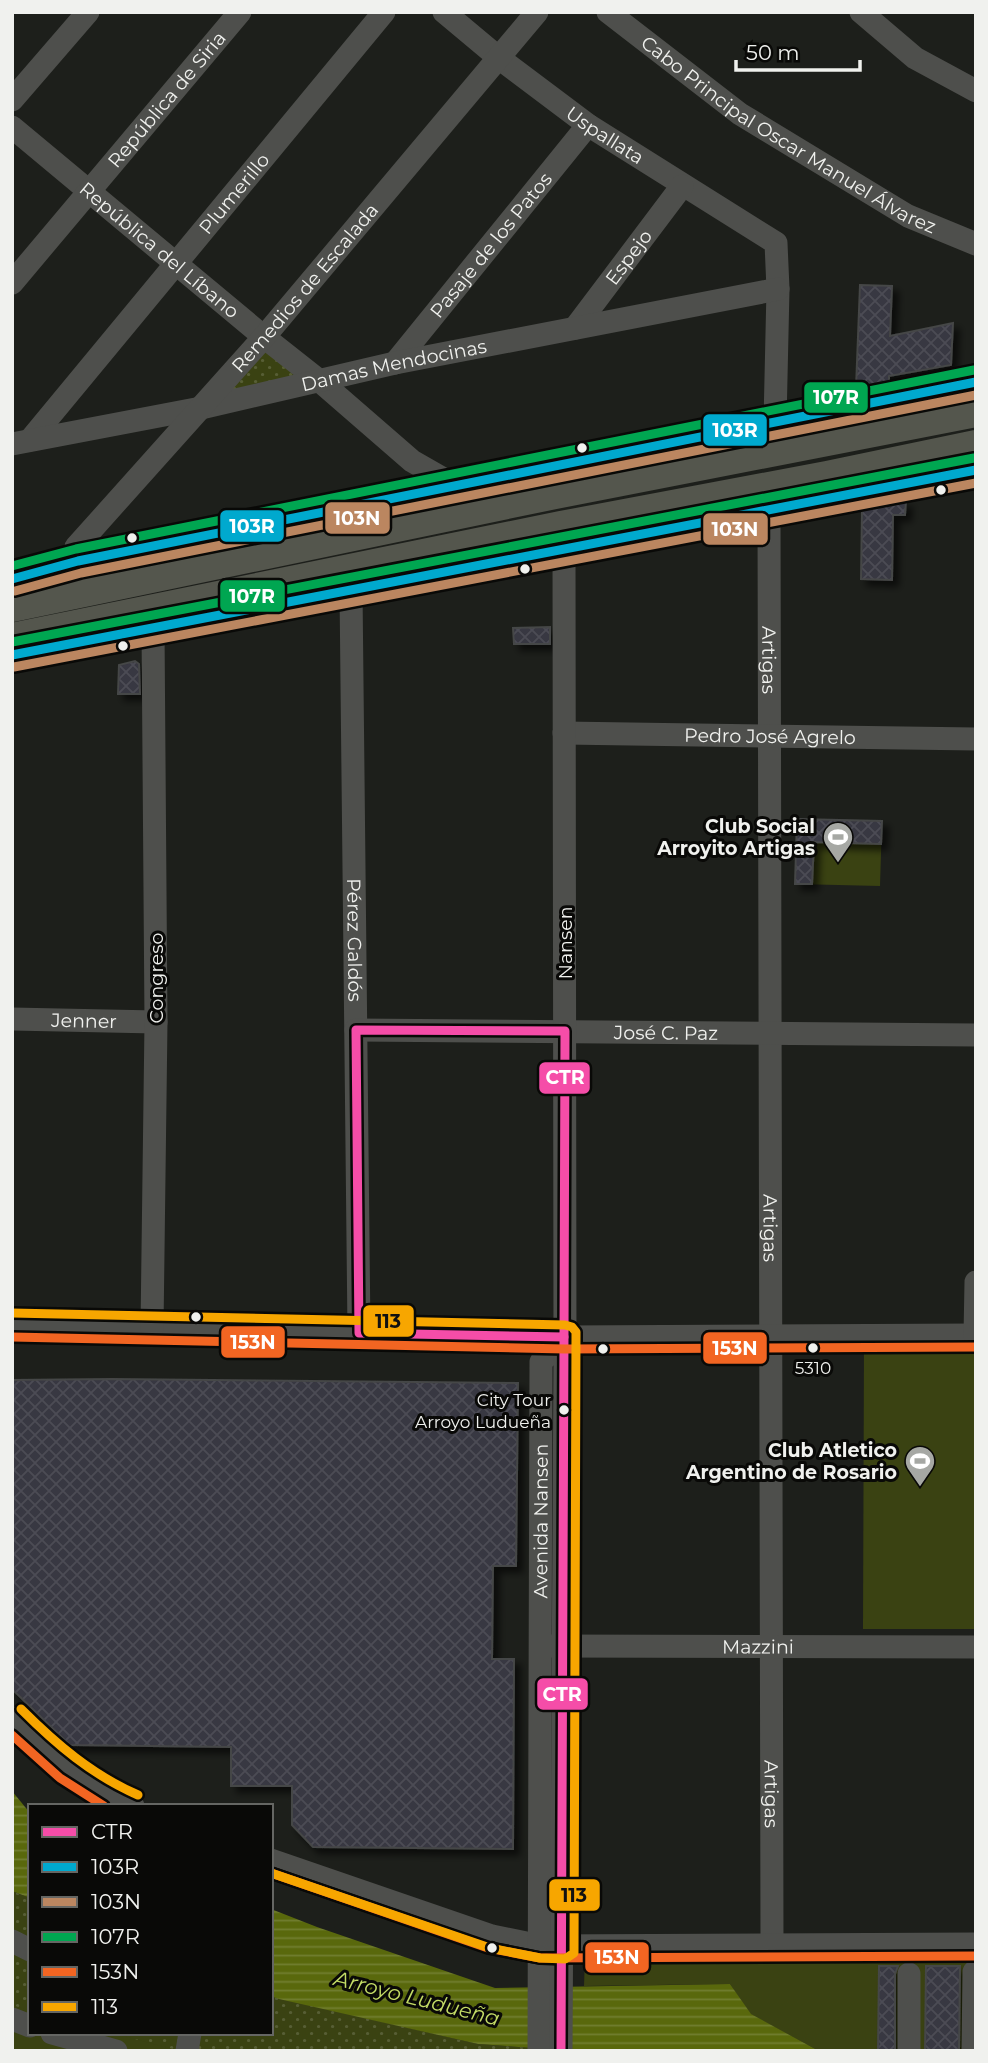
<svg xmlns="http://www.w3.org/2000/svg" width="988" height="2063" font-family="Montserrat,sans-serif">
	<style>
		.park { fill: url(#park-dots) }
		.pitch { fill: #3a4212 }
		.water { fill: url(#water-rules) }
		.building { fill: url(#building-cross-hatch); stroke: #454646; stroke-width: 2; filter: url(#shadow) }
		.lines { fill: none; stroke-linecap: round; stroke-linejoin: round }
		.minor { stroke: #4e4f4c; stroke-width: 23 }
		.major { stroke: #54564d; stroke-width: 30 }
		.bus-1-casing { stroke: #090907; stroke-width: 14 }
		.bus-2-casing { stroke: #090907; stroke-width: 14 }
		.bus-3-casing { stroke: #090907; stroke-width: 14 }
		.bus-4-casing { stroke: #090907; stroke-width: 14 }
		.bus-5-casing { stroke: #090907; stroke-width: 14 }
		.bus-6-casing { stroke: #090907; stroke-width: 14 }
		.bus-1 { stroke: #f54da8; stroke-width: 9 }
		.bus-2 { stroke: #00a9ce; stroke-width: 9 }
		.bus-3 { stroke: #bb8660; stroke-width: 9 }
		.bus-4 { stroke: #00a651; stroke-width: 9 }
		.bus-5 { stroke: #f26522; stroke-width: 9 }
		.bus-6 { stroke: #f7a600; stroke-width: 9 }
		.bus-dot { fill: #f0f1ee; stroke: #090907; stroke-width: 2.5 }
		.labels { text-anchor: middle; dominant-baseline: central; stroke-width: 6; stroke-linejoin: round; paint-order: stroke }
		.bus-label { font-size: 17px; fill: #f0f1ee; stroke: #090907 }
		.street-label { font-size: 19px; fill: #f0f1ee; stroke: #090907 }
		.poi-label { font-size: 19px; font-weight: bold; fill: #f0f1ee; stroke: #090907; text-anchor: end }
		.water-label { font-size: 21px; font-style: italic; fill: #c4dc66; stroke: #090907 }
		.line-badge { stroke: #090907; stroke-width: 2.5 }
		.badge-label { font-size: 19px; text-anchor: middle; font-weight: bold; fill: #fff }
		.pale-badge-label { font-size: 19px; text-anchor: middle; font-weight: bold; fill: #111 }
	</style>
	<defs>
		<pattern id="park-dots" width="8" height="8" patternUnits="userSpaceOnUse" patternTransform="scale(1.75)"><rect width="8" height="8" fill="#3a4212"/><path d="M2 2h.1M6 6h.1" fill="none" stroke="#575e35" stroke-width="1.8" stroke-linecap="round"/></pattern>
		<pattern id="water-rules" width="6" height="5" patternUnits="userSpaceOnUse" patternTransform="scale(1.75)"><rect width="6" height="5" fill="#59680c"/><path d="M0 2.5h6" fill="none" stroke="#717e30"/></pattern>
		<pattern id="building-cross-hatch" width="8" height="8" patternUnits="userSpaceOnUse" patternTransform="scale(1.75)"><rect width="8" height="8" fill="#383742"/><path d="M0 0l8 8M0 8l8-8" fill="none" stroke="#4b4b54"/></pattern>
		<filter id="shadow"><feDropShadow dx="6" dy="6" stdDeviation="3.5" flood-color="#0009"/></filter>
	</defs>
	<rect width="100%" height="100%" fill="#1d1f1b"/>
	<g class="park">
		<path d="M 265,347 L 305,379 L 234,396 L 229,388 Z"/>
		<path d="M 12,1891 L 30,1898 L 30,2033 L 271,2033 L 271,1996 L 478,2044 L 573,2051 L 12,2051 Z"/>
	</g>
	<g class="pitch">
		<path d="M 797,819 L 882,821 L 880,886 L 795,884 Z"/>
		<path d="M 864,1346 L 976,1346 L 976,1629 L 863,1629 Z"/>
		<path d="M 785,1953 L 976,1958 L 976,2051 L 819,2051 L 750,2014 L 730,1984 L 584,1986 L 585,1956 Z"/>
		<path d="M 12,2005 L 30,2011 L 30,2033 L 111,2033 L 181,2051 L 12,2051 Z"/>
	</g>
	<g class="water">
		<path d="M 12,1791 L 30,1813 L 30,1898 L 12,1891 Z"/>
		<path d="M 271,1909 L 317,1927 L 495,1988 L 730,1984 L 751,2014 L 819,2051 L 573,2051 L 478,2044 L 279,1999 L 271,1996 Z"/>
	</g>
	<g class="building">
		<path d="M 860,285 L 892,286 L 890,336 L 953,323 L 951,365 L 889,376 L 889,381 L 856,388 Z"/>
		<path d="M 906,501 L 905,515 L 893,515 L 892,580 L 861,579 L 862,510 Z"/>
		<path d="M 550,627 L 550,644 L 514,644 L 513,628 Z"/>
		<path d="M 135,661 L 139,664 L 140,694 L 118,694 L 119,665 Z"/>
		<path d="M 797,819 L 882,821 L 881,844 L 814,842 L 812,884 L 795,884 Z"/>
		<path d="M 112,1379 L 518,1383 L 516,1566 L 493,1566 L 492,1659 L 514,1659 L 513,1849 L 313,1847 L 292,1825 L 292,1786 L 231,1786 L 231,1747 L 70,1745 L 12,1689 L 12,1380 Z"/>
		<path d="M 879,1966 L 898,1966 L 895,1974 L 895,2051 L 878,2051 Z"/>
		<path d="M 926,1966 L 960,1966 L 959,2051 L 925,2051 Z"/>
	</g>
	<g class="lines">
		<g class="minor">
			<path id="s1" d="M 444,12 L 499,58 L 588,125 L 776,243 L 778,289 L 775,422"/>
			<path id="s2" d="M 608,12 L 740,114 L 908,216 L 976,244"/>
			<path d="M 861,12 L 915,58 L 976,91"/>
			<path d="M 12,100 L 88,12"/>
			<path id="s3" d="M 12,127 L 264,337 L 321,382 L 412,461 L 454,485 L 464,484"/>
			<path id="s4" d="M 12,283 L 240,12"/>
			<path id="s5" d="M 575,328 L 682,186"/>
			<path id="s6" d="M 395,363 L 588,125"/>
			<path id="s7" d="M 30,440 L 384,12"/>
			<path id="s8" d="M 12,444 L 201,408 L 395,363 L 778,289"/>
			<path id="s9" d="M 769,510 L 772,1944"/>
			<path id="s10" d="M 78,561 L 76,547 L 264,337 L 537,12"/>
			<path id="s11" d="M 351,590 L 359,1333"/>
			<path id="s12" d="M 564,733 L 976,739"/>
			<path id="s13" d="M 12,1019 L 156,1022"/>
			<path id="s14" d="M 356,1030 L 976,1035"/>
			<path d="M 12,1325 L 565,1337 L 976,1335"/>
			<path d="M 152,1328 L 156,1022 L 153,628"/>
			<path d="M 975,1335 L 976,1282"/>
			<path id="s15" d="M 548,1646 L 976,1647"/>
			<path d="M 12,1718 C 48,1754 85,1787 133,1806"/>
			<path d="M 271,1860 L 492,1936 L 541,1946 L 976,1944"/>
			<path d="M 12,1941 L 30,1950"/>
			<path d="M 12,2019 L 30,2026"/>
			<path d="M 52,2033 L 116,2051"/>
			<path d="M 187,2051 L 190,2033"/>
			<path id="s16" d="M 539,2051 L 541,1362 L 565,1337"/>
			<path d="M 561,2051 L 565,1357 L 564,549 L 562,536"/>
			<path d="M 909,2051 L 909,1974"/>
			<path d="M 973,2051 L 974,1972"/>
		</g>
		<g class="major">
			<path d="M 12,579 L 78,561 L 976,382"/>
			<path d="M 380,585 L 976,470"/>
			<path d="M 12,607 L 555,494 L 976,412"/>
			<path d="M 12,638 L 561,526 L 827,476 L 976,445"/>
		</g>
		<g class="bus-1-casing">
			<g id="bus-1">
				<path d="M 356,1030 L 565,1031 L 564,1337 L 359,1333 Z"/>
				<path d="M 561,2051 L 564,1337"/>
			</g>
		</g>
		<g class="bus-2-casing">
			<g id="bus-2">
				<path d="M 12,579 L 78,561 L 976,382"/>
				<path d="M 12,655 L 976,470"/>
			</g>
		</g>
		<g class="bus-3-casing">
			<g id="bus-3">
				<path d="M 15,591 L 81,573 L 976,395"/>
				<path d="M 14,667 L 976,483"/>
			</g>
		</g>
		<g class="bus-4-casing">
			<g id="bus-4">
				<path d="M 12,566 L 76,549 L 974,370"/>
				<path d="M 12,642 L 974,458"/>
			</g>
		</g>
		<g class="bus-5-casing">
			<g id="bus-5">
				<path d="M 12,1337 L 565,1349 L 976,1347"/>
				<path d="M 12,1735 L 60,1778 L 104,1806"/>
				<path d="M 271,1873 L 488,1948 L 540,1958 L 976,1956"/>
			</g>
		</g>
		<g class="bus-6-casing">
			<g id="bus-6">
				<path d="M 12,1313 L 565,1325 L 572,1327 L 576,1332 L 574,1953 L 565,1959 L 540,1958 L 490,1948 L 271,1873"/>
				<path d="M 21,1709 C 56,1744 92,1775 138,1795"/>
			</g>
		</g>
		<use href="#bus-1" class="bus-1"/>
		<use href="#bus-2" class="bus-2"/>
		<use href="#bus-3" class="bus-3"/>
		<use href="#bus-4" class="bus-4"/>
		<use href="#bus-5" class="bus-5"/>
		<use href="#bus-6" class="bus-6"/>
	</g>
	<defs>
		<g id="stadium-pin" transform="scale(1.575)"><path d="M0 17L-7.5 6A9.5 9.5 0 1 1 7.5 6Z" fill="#a6a8a4" stroke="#090907"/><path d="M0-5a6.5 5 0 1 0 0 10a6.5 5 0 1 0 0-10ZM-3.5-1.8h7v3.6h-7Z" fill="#fff"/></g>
	</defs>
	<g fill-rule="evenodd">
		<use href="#stadium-pin" x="838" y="837"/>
		<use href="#stadium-pin" x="920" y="1461"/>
	</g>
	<g class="bus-dot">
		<circle cx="582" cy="448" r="6"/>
		<circle cx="941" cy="490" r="6"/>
		<circle cx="132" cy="538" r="6"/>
		<circle cx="525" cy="569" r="6"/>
		<circle cx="123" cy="646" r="6"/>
		<circle cx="196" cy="1317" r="6"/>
		<circle cx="813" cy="1348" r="6"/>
		<circle cx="603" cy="1349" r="6"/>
		<circle cx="564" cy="1410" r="6"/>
		<circle cx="492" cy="1948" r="6"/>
	</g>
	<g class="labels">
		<g class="bus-label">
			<text x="813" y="1368">5310</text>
			<text x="551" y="1400" text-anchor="end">City Tour<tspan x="551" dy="22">Arroyo Ludueña</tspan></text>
		</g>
		<g class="street-label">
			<text stroke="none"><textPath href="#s4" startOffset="240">República de Siria</textPath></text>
			<text stroke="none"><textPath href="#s2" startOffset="219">Cabo Principal Oscar Manuel Álvarez</textPath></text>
			<text stroke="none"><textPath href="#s1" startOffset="203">Uspallata</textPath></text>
			<text stroke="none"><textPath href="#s7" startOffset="320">Plumerillo</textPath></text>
			<text stroke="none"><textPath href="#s6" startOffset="152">Pasaje de los Patos</textPath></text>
			<text stroke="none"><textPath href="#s3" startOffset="192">República del Líbano</textPath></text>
			<text stroke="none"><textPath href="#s5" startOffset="89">Espejo</textPath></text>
			<text stroke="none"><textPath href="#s10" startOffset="360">Remedios de Escalada</textPath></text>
			<text stroke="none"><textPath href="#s8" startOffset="390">Damas Mendocinas</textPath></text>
			<text stroke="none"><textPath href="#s9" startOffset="150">Artigas</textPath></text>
			<text stroke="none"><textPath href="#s12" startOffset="206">Pedro José Agrelo</textPath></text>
			<text stroke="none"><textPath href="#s11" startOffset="350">Pérez Galdós</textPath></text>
			<text transform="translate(565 943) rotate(-90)">Nansen</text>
			<text transform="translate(156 978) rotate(-90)">Congreso</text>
			<text stroke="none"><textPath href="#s13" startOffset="72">Jenner</textPath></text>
			<text stroke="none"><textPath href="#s14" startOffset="310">José C. Paz</textPath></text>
			<text stroke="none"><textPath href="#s9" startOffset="718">Artigas</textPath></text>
			<text stroke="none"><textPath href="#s16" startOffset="530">Avenida Nansen</textPath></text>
			<text stroke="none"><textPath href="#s15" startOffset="210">Mazzini</textPath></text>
			<text stroke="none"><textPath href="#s9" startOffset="1284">Artigas</textPath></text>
		</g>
		<g class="poi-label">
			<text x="815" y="826">Club Social<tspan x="815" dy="22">Arroyito Artigas</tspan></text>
			<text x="897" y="1450">Club Atletico<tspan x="897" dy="22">Argentino de Rosario</tspan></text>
		</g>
		<g class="water-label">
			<text transform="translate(417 1998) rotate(14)">Arroyo Ludueña</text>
		</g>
	</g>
	<g class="line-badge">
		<rect x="803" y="381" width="66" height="33" rx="7" fill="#00a651"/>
		<rect x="702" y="413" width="66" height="34" rx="7" fill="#00a9ce"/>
		<rect x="324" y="501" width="67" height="34" rx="7" fill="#bb8660"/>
		<rect x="219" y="509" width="66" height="34" rx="7" fill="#00a9ce"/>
		<rect x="702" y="512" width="67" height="34" rx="7" fill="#bb8660"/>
		<rect x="219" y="579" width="67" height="34" rx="7" fill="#00a651"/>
		<rect x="538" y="1061" width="53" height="34" rx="7" fill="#f54da8"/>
		<rect x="362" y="1304" width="53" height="34" rx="7" fill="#f7a600"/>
		<rect x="220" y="1325" width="66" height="34" rx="7" fill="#f26522"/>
		<rect x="702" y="1331" width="66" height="34" rx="7" fill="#f26522"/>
		<rect x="536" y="1677" width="53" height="34" rx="7" fill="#f54da8"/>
		<rect x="548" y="1878" width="53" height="34" rx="7" fill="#f7a600"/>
		<rect x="584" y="1941" width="66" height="33" rx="7" fill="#f26522"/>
	</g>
	<g class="badge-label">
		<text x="836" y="404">107R</text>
		<text x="735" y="437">103R</text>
		<text x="357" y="525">103N</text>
		<text x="252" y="533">103R</text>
		<text x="735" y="536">103N</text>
		<text x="252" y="603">107R</text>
		<text x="565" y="1084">CTR</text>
		<text x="253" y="1349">153N</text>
		<text x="735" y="1355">153N</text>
		<text x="562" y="1701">CTR</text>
		<text x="617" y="1964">153N</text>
	</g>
	<g class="pale-badge-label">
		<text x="388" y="1328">113</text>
		<text x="574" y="1902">113</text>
	</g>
	<rect width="988" height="2063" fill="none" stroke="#f0f1ee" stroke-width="28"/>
	<rect x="28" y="1804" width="245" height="231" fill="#090907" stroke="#656663" stroke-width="2"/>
	<rect x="42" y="1827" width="35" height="10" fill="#f54da8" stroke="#656663" stroke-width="2"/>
	<text x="91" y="1839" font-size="21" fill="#f0f1ee">CTR</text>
	<rect x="42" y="1862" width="35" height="10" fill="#00a9ce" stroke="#656663" stroke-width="2"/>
	<text x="91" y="1874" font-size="21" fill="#f0f1ee">103R</text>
	<rect x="42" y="1897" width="35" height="10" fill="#bb8660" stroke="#656663" stroke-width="2"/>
	<text x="91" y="1909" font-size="21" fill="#f0f1ee">103N</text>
	<rect x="42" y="1932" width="35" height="10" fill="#00a651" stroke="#656663" stroke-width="2"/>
	<text x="91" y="1944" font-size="21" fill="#f0f1ee">107R</text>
	<rect x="42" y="1967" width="35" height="10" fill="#f26522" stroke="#656663" stroke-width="2"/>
	<text x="91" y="1979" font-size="21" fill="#f0f1ee">153N</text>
	<rect x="42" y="2002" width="35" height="10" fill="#f7a600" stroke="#656663" stroke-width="2"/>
	<text x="91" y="2014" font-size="21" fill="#f0f1ee">113</text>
	<path d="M736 60v10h124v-10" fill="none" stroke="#f0f1ee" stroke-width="3.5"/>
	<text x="746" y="60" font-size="21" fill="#f0f1ee" stroke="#090907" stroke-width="5" paint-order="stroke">50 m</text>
</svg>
